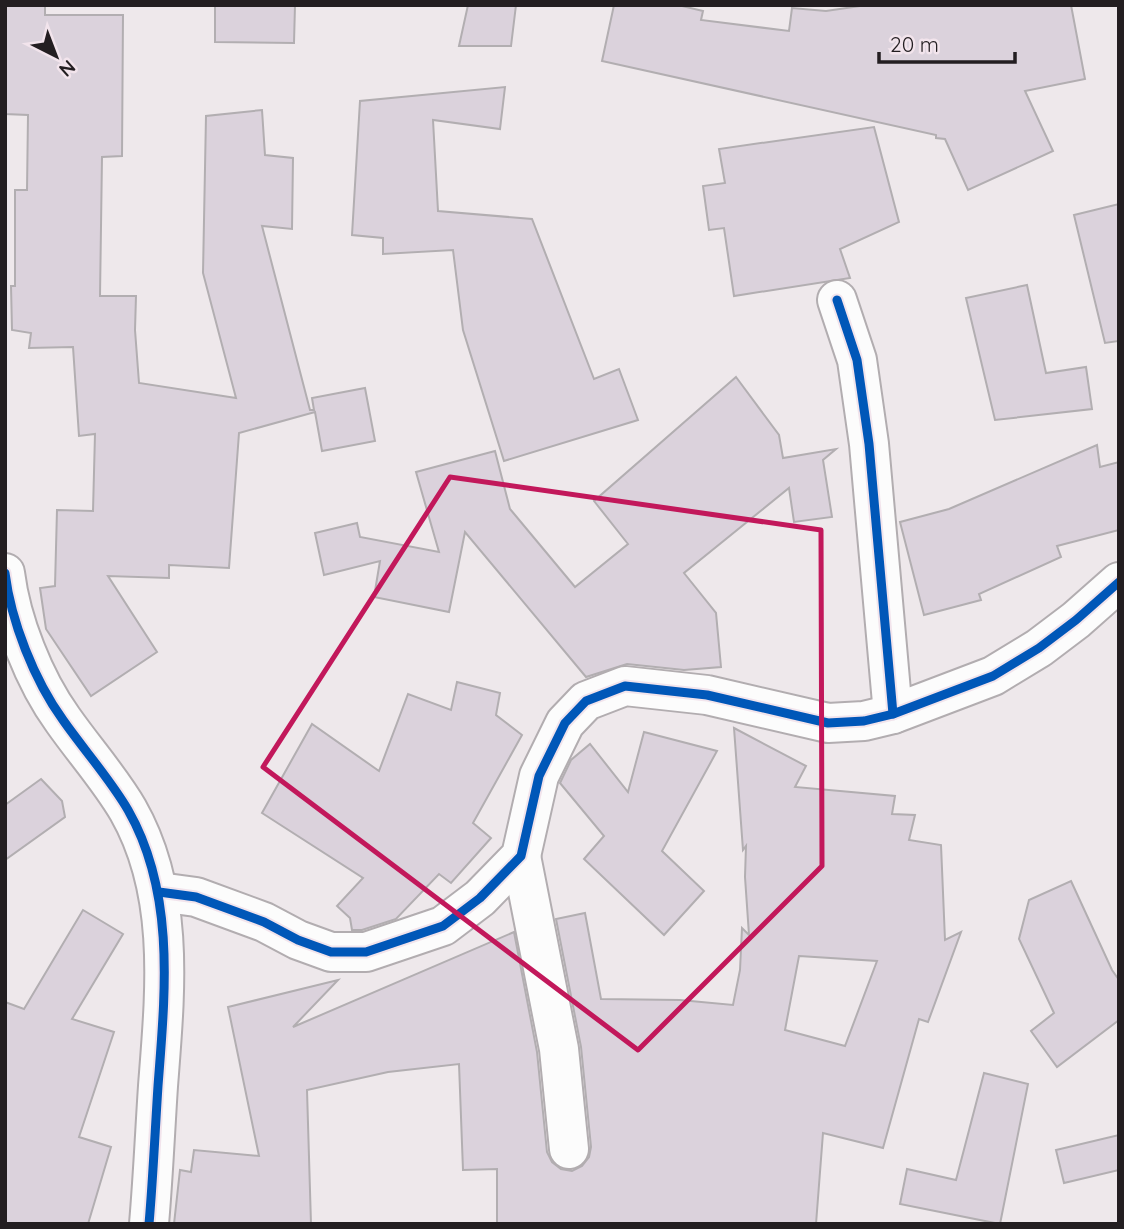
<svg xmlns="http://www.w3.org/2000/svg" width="1124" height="1229" font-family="Quicksand,sans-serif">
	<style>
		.building { fill: #dbd2dc; stroke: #b2aeb1; stroke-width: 2; fill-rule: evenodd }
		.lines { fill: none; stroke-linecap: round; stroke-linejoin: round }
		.street-casing { stroke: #b2adb0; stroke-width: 42 }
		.street { stroke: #fcfcfc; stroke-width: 38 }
		.cycleway-casing { stroke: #f2e4ec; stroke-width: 13 }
		.cycleway { stroke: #0057b8; stroke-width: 9 }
		.marked { fill: none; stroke: #c2185b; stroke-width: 5; stroke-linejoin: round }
	</style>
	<rect width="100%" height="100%" fill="#eee8eb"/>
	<g class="building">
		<path d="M 5,5 L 45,5 L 45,15 L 123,15 L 122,156 L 102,157 L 100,296 L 136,296 L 135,330 L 139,383 L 236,398 L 203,273 L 206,116 L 262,110 L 265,155 L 293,158 L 292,229 L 262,226 L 310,410 L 314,410 L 312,398 L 365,388 L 375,441 L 322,451 L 315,412 L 239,433 L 229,568 L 169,565 L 169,578 L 108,576 L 157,652 L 91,696 L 46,629 L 40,588 L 55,586 L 57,510 L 93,511 L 95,434 L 79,436 L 73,347 L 29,348 L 31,333 L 12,330 L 11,286 L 15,286 L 15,190 L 27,190 L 28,115 L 5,114 Z"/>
		<path d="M 215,5 L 295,5 L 294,43 L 215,42 Z"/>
		<path d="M 468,5 L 516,5 L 511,46 L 459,46 Z"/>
		<path d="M 614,5 L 678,5 L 703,11 L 701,20 L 789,31 L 792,8 L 826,11 L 867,5 L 1071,5 L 1085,79 L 1025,91 L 1053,151 L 968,190 L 945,139 L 936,138 L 936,135 L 602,61 Z"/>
		<path d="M 505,87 L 500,129 L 433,120 L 438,211 L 532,219 L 594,379 L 619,369 L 638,420 L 504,461 L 463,330 L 453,250 L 383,254 L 383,238 L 352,235 L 360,101 Z"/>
		<path d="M 874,127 L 899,222 L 840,249 L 850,278 L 734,296 L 724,228 L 709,230 L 703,186 L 725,183 L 719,149 Z"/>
		<path d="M 1119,204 L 1119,341 L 1105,343 L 1074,215 Z"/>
		<path d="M 1027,285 L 1046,373 L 1086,367 L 1092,409 L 995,420 L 966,298 Z"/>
		<path d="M 736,377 L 779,435 L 783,458 L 836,449 L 823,460 L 832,517 L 794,522 L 789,488 L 684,573 L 716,613 L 721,667 L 684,670 L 627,664 L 586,677 L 465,532 L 449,612 L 374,597 L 380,561 L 324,575 L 315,533 L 357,523 L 360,537 L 439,552 L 416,472 L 495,451 L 510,509 L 575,587 L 628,544 L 594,501 Z"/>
		<path d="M 1097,445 L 1100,467 L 1119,462 L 1119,530 L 1057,546 L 1061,557 L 979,594 L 981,600 L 924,615 L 900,522 L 949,509 Z"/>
		<path d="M 457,682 L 500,693 L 496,715 L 522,735 L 473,823 L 491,838 L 451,883 L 439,874 L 396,919 L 362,930 L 352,930 L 350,918 L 337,906 L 363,878 L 262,813 L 312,724 L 379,771 L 408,694 L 451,710 Z"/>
		<path d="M 734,728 L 806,766 L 795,787 L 895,796 L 892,814 L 915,815 L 909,840 L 941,845 L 945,940 L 961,932 L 928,1022 L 919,1019 L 883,1148 L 823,1133 L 816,1224 L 497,1224 L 497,1169 L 463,1170 L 459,1064 L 388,1072 L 307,1090 L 311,1224 L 174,1224 L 180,1170 L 191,1172 L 194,1150 L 259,1156 L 228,1007 L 338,980 L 293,1027 L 514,932 L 537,1052 L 547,1152 L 552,1162 L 561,1169 L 572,1171 L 582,1166 L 589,1157 L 591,1147 L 581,1047 L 556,919 L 585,913 L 601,999 L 680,1000 L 733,1005 L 740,970 L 742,928 L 749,935 L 745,877 L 746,846 L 743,850 ZM 799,956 L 877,961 L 845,1046 L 785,1030 Z"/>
		<path d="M 644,732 L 717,751 L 662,851 L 704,891 L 664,935 L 584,859 L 604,836 L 560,783 L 571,760 L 590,744 L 628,792 Z"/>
		<path d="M 41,779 L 62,801 L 65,817 L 5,860 L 5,805 Z"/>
		<path d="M 1071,881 L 1112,970 L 1119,980 L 1119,1020 L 1057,1067 L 1031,1031 L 1054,1013 L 1019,939 L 1029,900 Z"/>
		<path d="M 83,910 L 123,934 L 72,1019 L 114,1032 L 79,1137 L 111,1147 L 88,1224 L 5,1224 L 5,1002 L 24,1009 Z"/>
		<path d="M 984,1073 L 1028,1084 L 1000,1224 L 900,1204 L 907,1169 L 956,1180 Z"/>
		<path d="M 1119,1135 L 1119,1170 L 1064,1183 L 1056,1150 Z"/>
	</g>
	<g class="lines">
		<g class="street-casing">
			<g id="street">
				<path d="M 837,300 L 857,360 L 869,444 L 893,714"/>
				<path d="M 5,573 C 11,621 34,680 63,720 C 84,750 110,779 128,810 C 176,894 165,994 158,1086 C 155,1132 153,1178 149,1224"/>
				<path d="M 521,856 L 559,1049 L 569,1149"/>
				<path d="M 159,892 L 196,897 L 264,922 L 298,940 L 331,952 L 366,952 L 443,926 L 480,898 L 521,856 L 539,776 L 565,723 L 586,701 L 625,686 L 707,695 L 828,723 L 864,721 L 893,714 L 993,676 L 1039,648 L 1076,620 L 1119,582"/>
			</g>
		</g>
		<use href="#street" class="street"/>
		<g class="cycleway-casing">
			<g id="cycleway">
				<path d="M 837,300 L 857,360 L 869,444 L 893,714"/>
				<path d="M 5,573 C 11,621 34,680 63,720 C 84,750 110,779 128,810 C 176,894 165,994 158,1086 C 155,1132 153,1178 149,1224"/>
				<path d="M 159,892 L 196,897 L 264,922 L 298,940 L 331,952 L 366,952 L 443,926 L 480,898 L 521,856 L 539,776 L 565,723 L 586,701 L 625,686 L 707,695 L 828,723 L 864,721 L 893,714 L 993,676 L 1039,648 L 1076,620 L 1119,582"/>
			</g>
		</g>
		<use href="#cycleway" class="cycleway"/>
	</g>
	<path class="marked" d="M 450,477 L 821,530 L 822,866 L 638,1050 L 263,767 Z"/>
	<rect width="1124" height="1229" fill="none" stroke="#231e21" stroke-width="14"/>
	<g transform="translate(56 56) rotate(138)" stroke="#f2e4ec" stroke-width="5" paint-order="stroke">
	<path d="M0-5L12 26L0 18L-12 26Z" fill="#231e21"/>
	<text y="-10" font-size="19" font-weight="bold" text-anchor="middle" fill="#231e21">N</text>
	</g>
	<path d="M879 52v10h136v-10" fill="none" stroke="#231e21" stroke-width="3.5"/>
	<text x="890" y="52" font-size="21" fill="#231e21" stroke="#f2e4ec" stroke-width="5" paint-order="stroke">20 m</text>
</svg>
